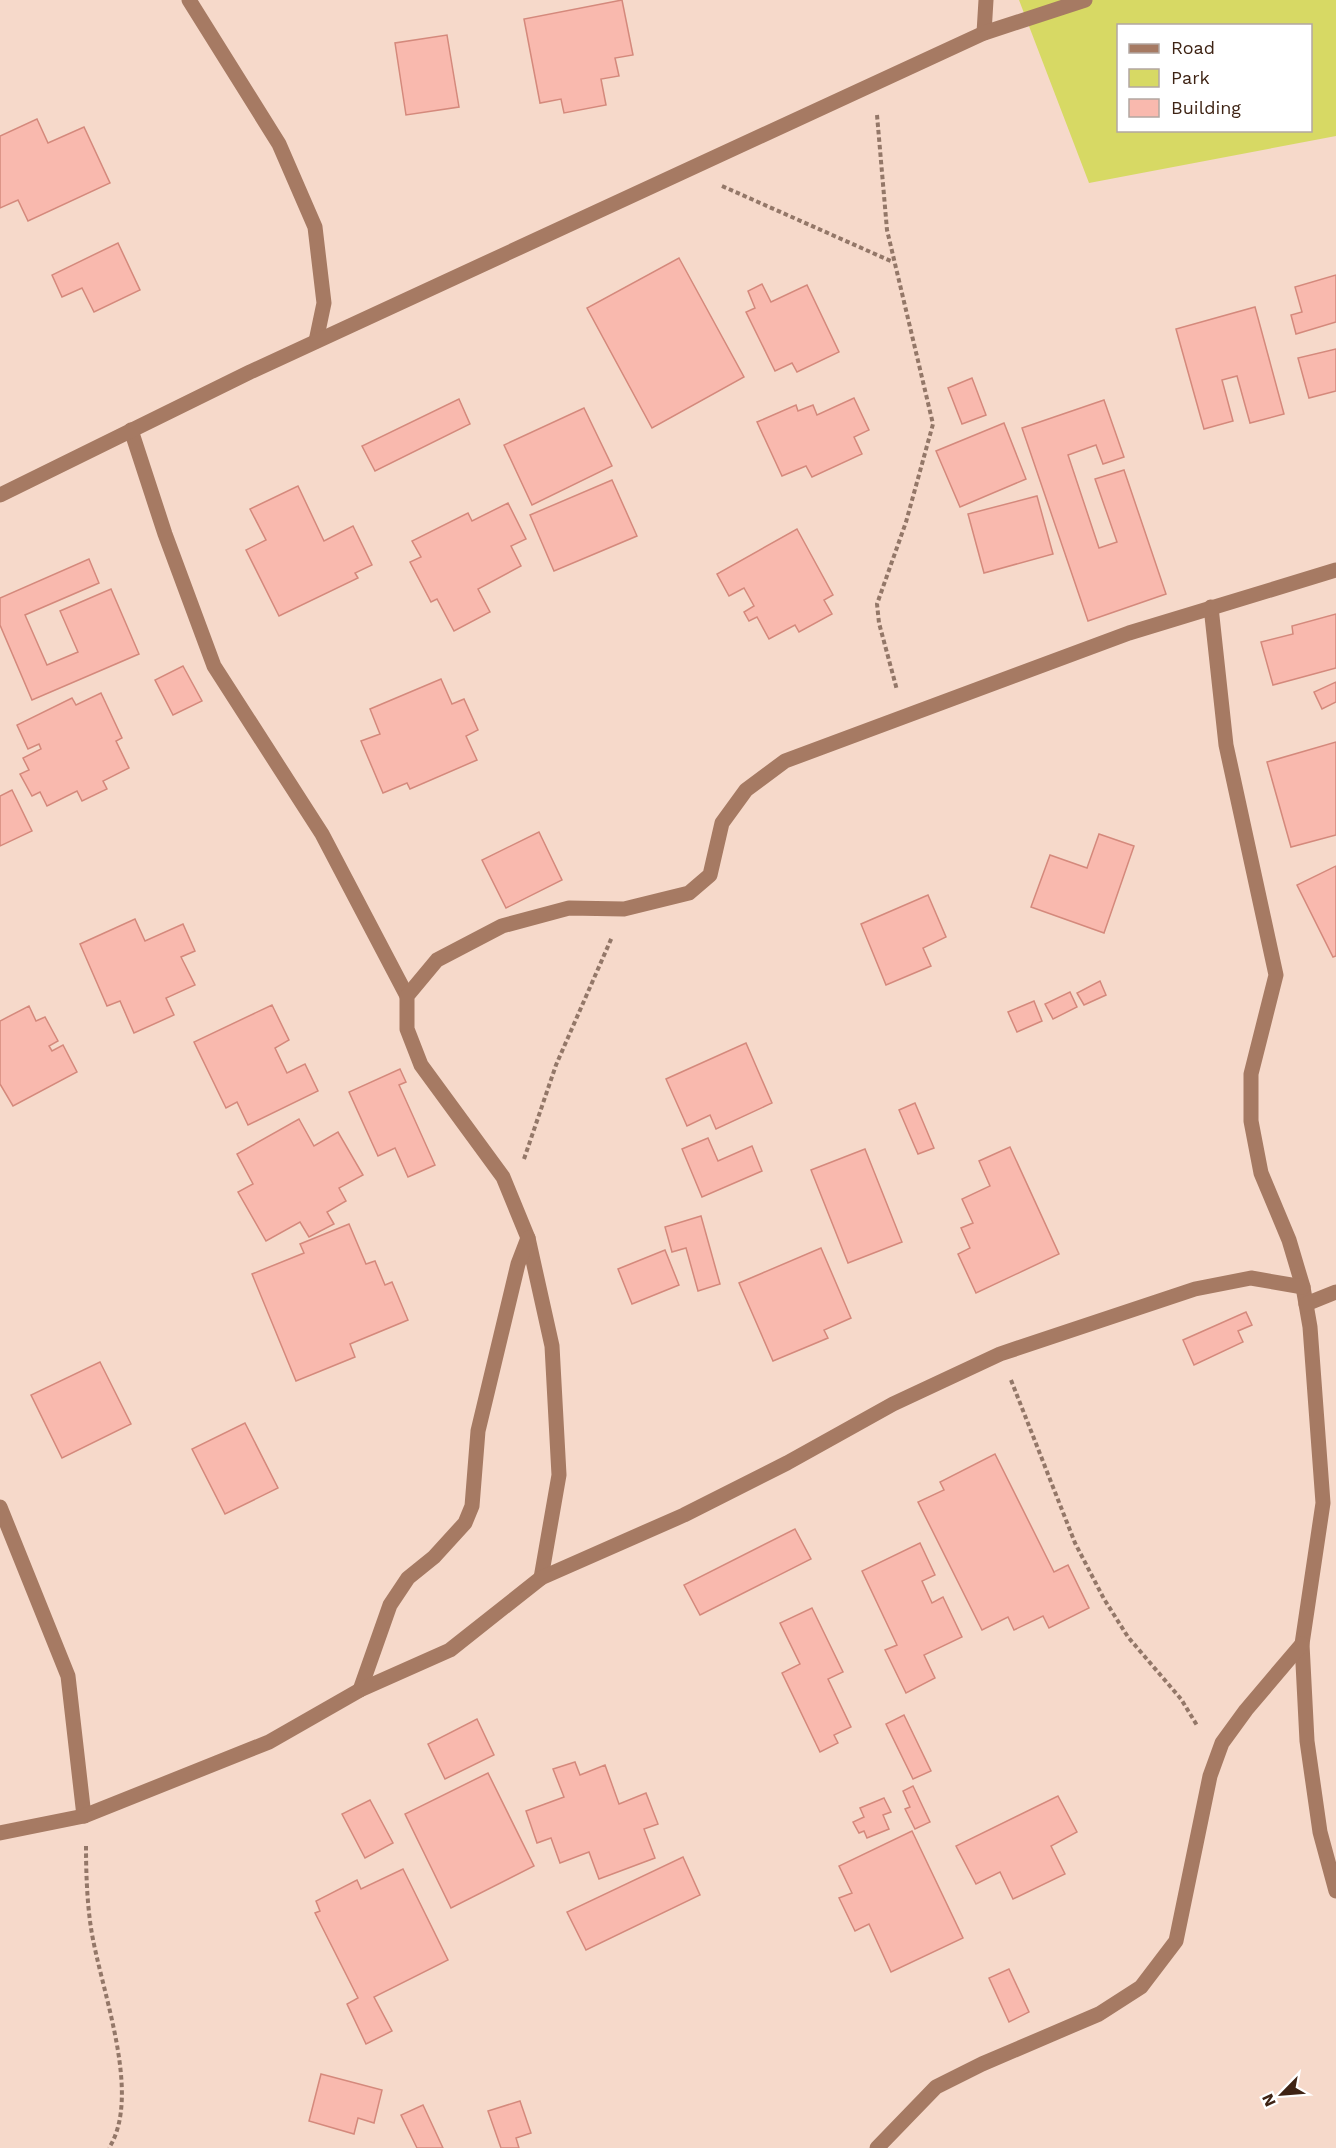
<svg xmlns="http://www.w3.org/2000/svg" width="1336" height="2148" font-family="'Work Sans',sans-serif">
	<style>
		.green { fill: #d7d964; fill-rule: evenodd }
		.building { fill: #f9b9ae; stroke: #d4897c; stroke-width: 1.5 }
		.lines { fill: none; stroke-linecap: round; stroke-linejoin: round }
		.path { stroke: #937768; stroke-width: 4; stroke-dasharray: 4.5 3; stroke-linecap: butt }
		.minor { stroke: #a67a63; stroke-width: 15 }
	</style>
	<rect width="100%" height="100%" fill="#f6d9ca"/>
	<path class="green" d="M 1019,0 L 1336,0 L 1336,136 L 1089,183 ZM 1118,26 L 1310,26 L 1310,130 L 1118,130 Z"/>
	<g class="building">
		<path d="M 622,0 L 633,55 L 615,58 L 619,76 L 601,79 L 606,105 L 564,113 L 561,99 L 540,103 L 524,19 Z"/>
		<path d="M 447,35 L 459,107 L 406,115 L 395,43 Z"/>
		<path d="M 37,119 L 48,143 L 84,127 L 110,183 L 28,221 L 18,200 L 0,208 L 0,136 Z"/>
		<path d="M 118,243 L 140,290 L 94,312 L 82,288 L 62,297 L 52,275 Z"/>
		<path d="M 679,258 L 744,377 L 652,428 L 587,308 Z"/>
		<path d="M 1336,275 L 1336,322 L 1296,334 L 1291,315 L 1302,312 L 1295,287 Z"/>
		<path d="M 762,284 L 771,302 L 807,285 L 839,352 L 797,372 L 792,363 L 775,371 L 746,312 L 755,308 L 748,291 Z"/>
		<path d="M 1255,307 L 1284,414 L 1250,423 L 1237,376 L 1222,380 L 1233,421 L 1204,429 L 1176,329 Z"/>
		<path d="M 1336,349 L 1336,391 L 1309,398 L 1298,358 Z"/>
		<path d="M 972,378 L 986,415 L 962,424 L 948,388 Z"/>
		<path d="M 854,398 L 869,430 L 854,437 L 862,454 L 812,477 L 806,466 L 782,476 L 757,422 L 796,405 L 798,411 L 813,405 L 817,415 Z"/>
		<path d="M 459,399 L 470,424 L 375,471 L 362,446 Z"/>
		<path d="M 1104,400 L 1124,457 L 1103,464 L 1096,445 L 1068,455 L 1099,548 L 1117,542 L 1095,479 L 1124,470 L 1166,594 L 1088,621 L 1022,428 Z"/>
		<path d="M 584,408 L 612,466 L 532,505 L 504,445 Z"/>
		<path d="M 1004,423 L 1026,479 L 960,507 L 936,451 Z"/>
		<path d="M 612,480 L 637,536 L 554,571 L 530,515 Z"/>
		<path d="M 298,486 L 324,541 L 353,526 L 372,565 L 355,573 L 358,578 L 279,616 L 246,550 L 266,540 L 250,509 Z"/>
		<path d="M 1037,496 L 1053,554 L 984,573 L 968,514 Z"/>
		<path d="M 508,503 L 526,539 L 511,546 L 521,566 L 478,589 L 490,612 L 454,631 L 437,599 L 431,602 L 410,562 L 421,557 L 412,541 L 468,513 L 472,521 Z"/>
		<path d="M 797,529 L 833,595 L 824,600 L 832,614 L 799,632 L 795,625 L 769,639 L 757,617 L 749,621 L 744,612 L 754,606 L 744,588 L 729,596 L 717,574 Z"/>
		<path d="M 89,559 L 99,583 L 25,615 L 47,665 L 78,652 L 60,611 L 111,589 L 139,654 L 32,700 L 0,625 L 0,598 Z"/>
		<path d="M 1336,614 L 1336,668 L 1273,685 L 1261,642 L 1293,634 L 1292,626 Z"/>
		<path d="M 183,666 L 202,701 L 173,715 L 155,680 Z"/>
		<path d="M 441,679 L 452,704 L 464,699 L 478,730 L 466,736 L 477,760 L 410,789 L 407,783 L 383,793 L 361,741 L 380,734 L 370,709 Z"/>
		<path d="M 1336,682 L 1336,702 L 1322,709 L 1314,692 Z"/>
		<path d="M 101,693 L 122,738 L 116,741 L 129,768 L 103,781 L 107,789 L 82,801 L 77,791 L 47,806 L 40,792 L 32,796 L 20,774 L 29,770 L 23,758 L 41,749 L 39,744 L 28,749 L 17,725 L 72,698 L 76,705 Z"/>
		<path d="M 1336,742 L 1336,835 L 1291,847 L 1267,762 Z"/>
		<path d="M 12,790 L 32,831 L 0,846 L 0,796 Z"/>
		<path d="M 539,832 L 562,880 L 506,908 L 482,860 Z"/>
		<path d="M 1099,834 L 1134,846 L 1104,933 L 1031,907 L 1050,855 L 1087,868 Z"/>
		<path d="M 1336,866 L 1336,956 L 1333,957 L 1297,885 Z"/>
		<path d="M 928,895 L 946,937 L 923,948 L 931,966 L 886,985 L 861,924 Z"/>
		<path d="M 135,919 L 145,941 L 183,924 L 195,951 L 181,957 L 195,985 L 166,998 L 174,1015 L 134,1033 L 120,1001 L 107,1006 L 80,944 Z"/>
		<path d="M 1100,981 L 1106,995 L 1084,1005 L 1077,993 Z"/>
		<path d="M 1070,992 L 1077,1007 L 1053,1019 L 1045,1004 Z"/>
		<path d="M 1034,1001 L 1042,1021 L 1017,1032 L 1008,1012 Z"/>
		<path d="M 272,1005 L 289,1040 L 275,1048 L 287,1073 L 305,1064 L 318,1091 L 248,1125 L 237,1102 L 226,1108 L 194,1042 Z"/>
		<path d="M 29,1006 L 36,1021 L 45,1017 L 58,1041 L 49,1046 L 52,1051 L 63,1045 L 77,1072 L 13,1106 L 0,1084 L 0,1021 Z"/>
		<path d="M 746,1043 L 772,1103 L 716,1129 L 710,1115 L 687,1126 L 666,1079 Z"/>
		<path d="M 400,1069 L 406,1082 L 399,1085 L 435,1165 L 408,1177 L 395,1148 L 378,1156 L 349,1092 Z"/>
		<path d="M 915,1103 L 934,1148 L 918,1154 L 899,1110 Z"/>
		<path d="M 299,1119 L 314,1146 L 338,1132 L 363,1175 L 339,1188 L 346,1201 L 327,1212 L 334,1224 L 309,1237 L 300,1222 L 266,1241 L 238,1192 L 253,1184 L 237,1154 Z"/>
		<path d="M 708,1138 L 718,1161 L 752,1146 L 762,1171 L 702,1197 L 682,1149 Z"/>
		<path d="M 1010,1147 L 1059,1254 L 976,1293 L 958,1254 L 970,1248 L 961,1228 L 973,1223 L 962,1199 L 990,1186 L 979,1161 Z"/>
		<path d="M 865,1149 L 902,1242 L 848,1263 L 811,1170 Z"/>
		<path d="M 701,1216 L 720,1284 L 698,1291 L 686,1248 L 672,1252 L 665,1227 Z"/>
		<path d="M 349,1224 L 366,1264 L 375,1261 L 385,1285 L 392,1282 L 408,1320 L 350,1344 L 355,1357 L 296,1381 L 252,1274 L 304,1253 L 300,1244 Z"/>
		<path d="M 821,1248 L 851,1318 L 824,1330 L 828,1338 L 773,1361 L 739,1283 Z"/>
		<path d="M 665,1250 L 679,1285 L 632,1304 L 618,1269 Z"/>
		<path d="M 1246,1312 L 1252,1325 L 1238,1331 L 1243,1342 L 1194,1365 L 1183,1340 Z"/>
		<path d="M 100,1362 L 131,1424 L 62,1458 L 31,1395 Z"/>
		<path d="M 245,1423 L 278,1488 L 225,1514 L 192,1449 Z"/>
		<path d="M 995,1454 L 1054,1572 L 1068,1565 L 1089,1608 L 1049,1628 L 1043,1616 L 1014,1630 L 1008,1617 L 982,1630 L 918,1502 L 944,1490 L 940,1482 Z"/>
		<path d="M 795,1529 L 811,1559 L 700,1615 L 684,1585 Z"/>
		<path d="M 920,1543 L 935,1575 L 922,1581 L 932,1603 L 943,1597 L 962,1637 L 924,1655 L 935,1678 L 906,1693 L 885,1650 L 897,1645 L 862,1571 Z"/>
		<path d="M 812,1608 L 843,1672 L 828,1679 L 851,1727 L 834,1735 L 838,1743 L 820,1752 L 782,1673 L 800,1664 L 780,1623 Z"/>
		<path d="M 904,1715 L 931,1771 L 913,1779 L 886,1724 Z"/>
		<path d="M 477,1719 L 494,1755 L 445,1779 L 428,1744 Z"/>
		<path d="M 575,1762 L 580,1775 L 605,1765 L 619,1804 L 646,1793 L 658,1824 L 644,1829 L 655,1858 L 599,1879 L 589,1852 L 560,1863 L 551,1838 L 537,1843 L 526,1811 L 564,1797 L 553,1769 Z"/>
		<path d="M 488,1773 L 534,1866 L 451,1908 L 405,1814 Z"/>
		<path d="M 913,1786 L 930,1822 L 915,1829 L 905,1809 L 910,1807 L 903,1791 Z"/>
		<path d="M 1058,1796 L 1077,1832 L 1051,1846 L 1065,1874 L 1013,1899 L 1000,1872 L 976,1884 L 956,1846 Z"/>
		<path d="M 884,1798 L 891,1812 L 883,1815 L 889,1829 L 867,1838 L 864,1831 L 859,1833 L 853,1822 L 864,1817 L 860,1808 Z"/>
		<path d="M 370,1800 L 393,1843 L 365,1858 L 342,1814 Z"/>
		<path d="M 912,1831 L 963,1938 L 891,1972 L 869,1924 L 855,1931 L 839,1898 L 852,1893 L 839,1866 Z"/>
		<path d="M 683,1857 L 700,1895 L 586,1950 L 567,1912 Z"/>
		<path d="M 403,1869 L 448,1960 L 374,1997 L 392,2031 L 366,2044 L 347,2004 L 358,1998 L 315,1913 L 320,1911 L 316,1901 L 357,1880 L 361,1889 Z"/>
		<path d="M 1009,1969 L 1029,2012 L 1009,2022 L 989,1978 Z"/>
		<path d="M 321,2074 L 382,2090 L 374,2123 L 358,2118 L 354,2134 L 309,2121 Z"/>
		<path d="M 520,2101 L 531,2133 L 516,2138 L 519,2148 L 501,2148 L 488,2111 Z"/>
		<path d="M 423,2105 L 443,2148 L 417,2148 L 401,2115 Z"/>
	</g>
	<g class="lines">
		<g class="path">
			<path d="M 877,115 L 887,230 L 933,424 L 906,522 L 877,604 L 879,623 L 897,690"/>
			<path d="M 722,186 L 893,262"/>
			<path d="M 524,1159 L 556,1065 L 612,937"/>
			<path d="M 1011,1380 L 1075,1543 L 1104,1599 L 1128,1637 L 1181,1699 L 1198,1727"/>
			<path d="M 86,1846 C 86,1872 87,1902 91,1928 C 100,1988 143,2094 109,2148"/>
		</g>
		<g class="minor">
			<path d="M 189,0 L 279,144 L 315,227 L 324,303 L 316,341"/>
			<path d="M 984,33 L 986,0"/>
			<path d="M 131,430 L 165,534 L 214,666 L 322,834 L 407,996"/>
			<path d="M 0,495 L 250,372 L 984,33 L 1085,0"/>
			<path d="M 1211,607 L 1226,745 L 1276,975 L 1251,1074 L 1251,1121 L 1261,1173 L 1289,1240 L 1303,1287 L 1310,1327 L 1323,1503 L 1302,1644 L 1307,1741 L 1320,1832 L 1336,1891"/>
			<path d="M 1306,1304 L 1336,1292"/>
			<path d="M 0,1507 L 68,1676 L 84,1816"/>
			<path d="M 541,1578 L 559,1475 L 552,1346 L 528,1238 L 503,1177 L 421,1065 L 407,1029 L 407,996 L 437,960 L 502,926 L 569,908 L 624,909 L 689,893 L 710,875 L 722,823 L 746,790 L 785,761 L 1129,633 L 1336,570"/>
			<path d="M 360,1690 L 390,1605 L 408,1578 L 434,1557 L 465,1523 L 472,1506 L 478,1431 L 518,1264 L 528,1238"/>
			<path d="M 0,1833 L 84,1816 L 269,1742 L 360,1690 L 450,1650 L 541,1578 L 684,1515 L 787,1463 L 893,1404 L 1000,1354 L 1195,1289 L 1251,1278 L 1303,1287"/>
			<path d="M 877,2148 L 936,2087 L 982,2064 L 1099,2014 L 1141,1987 L 1176,1941 L 1210,1776 L 1222,1743 L 1246,1710 L 1302,1644"/>
		</g>
	</g>
	<rect x="1117" y="24" width="195" height="108" fill="#ffffff" stroke="#b2a7a1" stroke-width="1.5"/>
	<rect x="1129" y="44" width="30" height="9" fill="#a67a63" stroke="#b2a7a1" stroke-width="1.5"/>
	<text x="1171" y="54" font-size="18" fill="#3e2314">Road</text>
	<rect x="1129" y="69" width="30" height="18" fill="#d7d964" stroke="#b2a7a1" stroke-width="1.5"/>
	<text x="1171" y="84" font-size="18" fill="#3e2314">Park</text>
	<rect x="1129" y="99" width="30" height="18" fill="#f9b9ae" stroke="#b2a7a1" stroke-width="1.5"/>
	<text x="1171" y="114" font-size="18" fill="#3e2314">Building</text>
	<g transform="translate(1282 2094) rotate(245)" stroke="#ffffff" stroke-width="4.5" paint-order="stroke">
	<path d="M0-4.5L10 22L0 15L-10 22Z" fill="#3e2314"/>
	<text y="-9" font-size="16" font-weight="bold" text-anchor="middle" fill="#3e2314">N</text>
	</g>
</svg>
